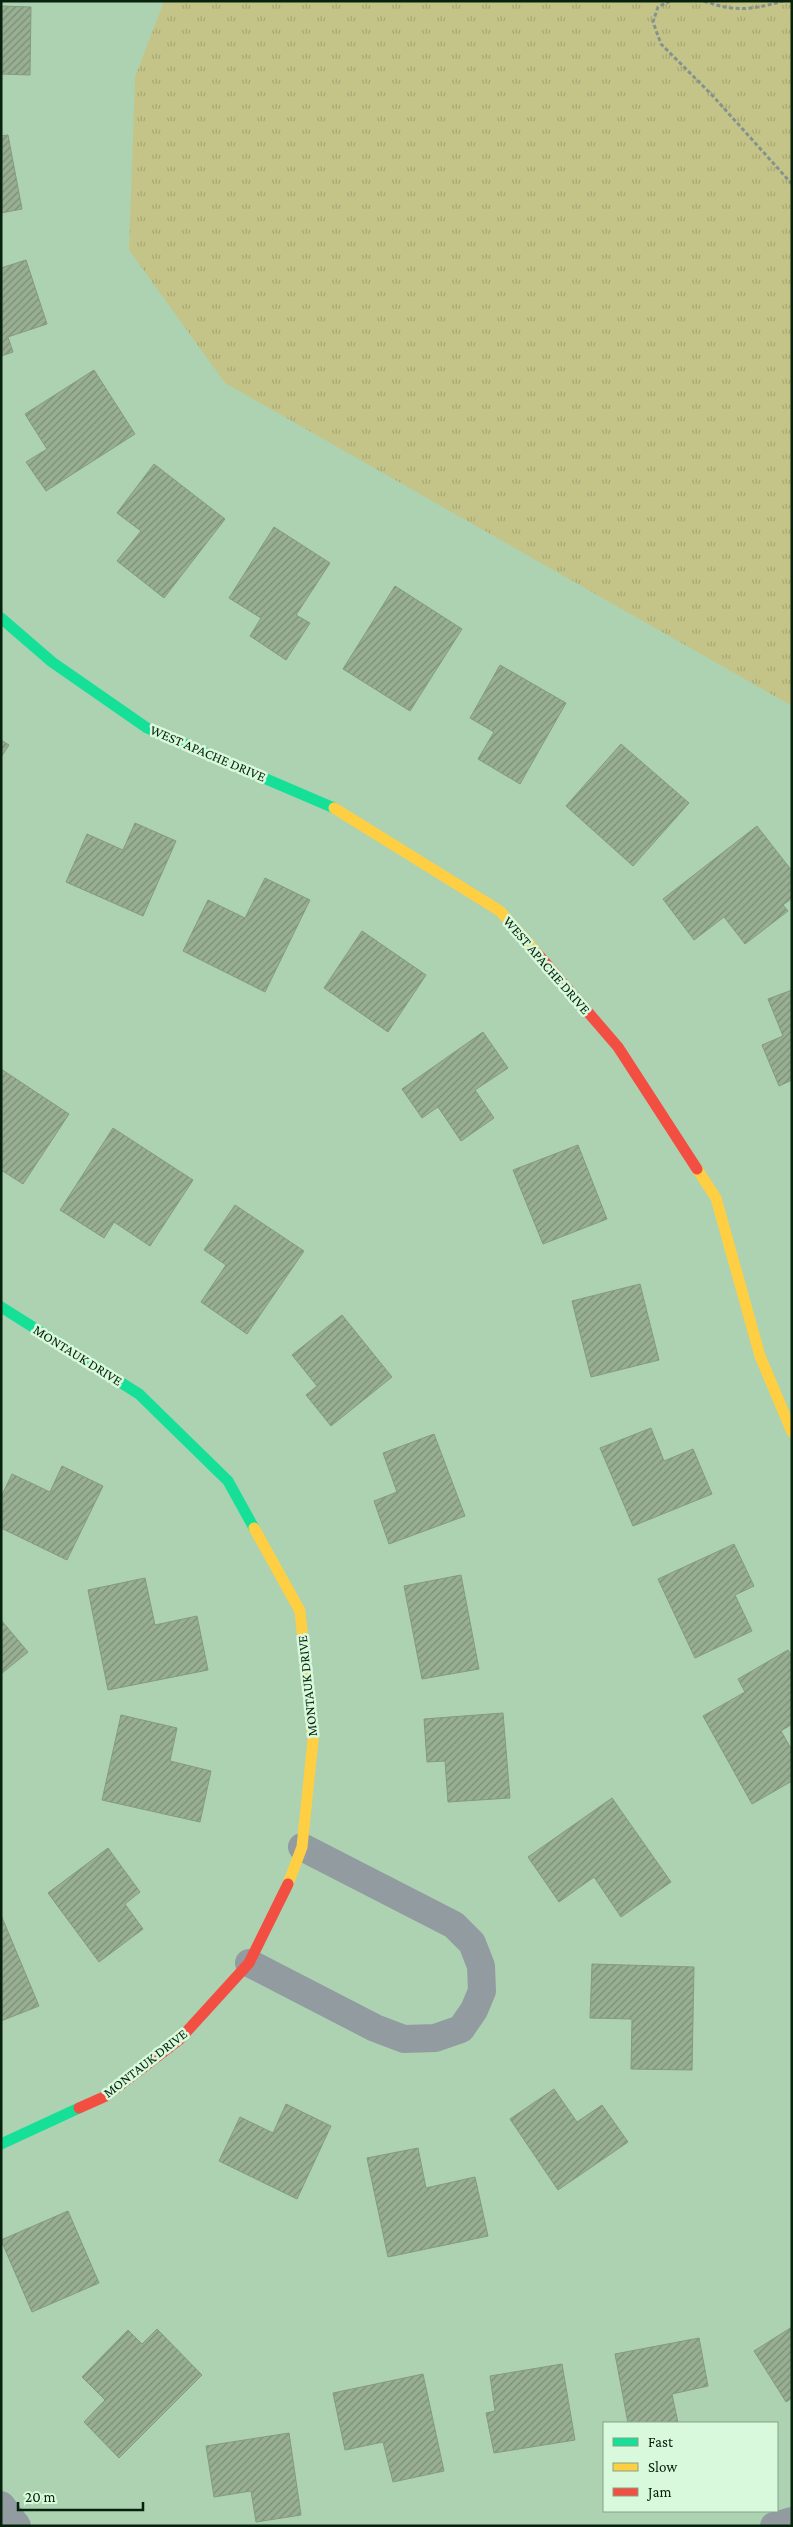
<svg xmlns="http://www.w3.org/2000/svg" width="793" height="2527" font-family="'Crimson Pro',serif">
	<style>
		.grass { fill: url(#grass-tufts) }
		.building { fill: url(#building-hatch); stroke: #849b7e }
		.lines { fill: none; stroke-linecap: round; stroke-linejoin: round }
		.path { stroke: #85938f; stroke-width: 3; stroke-dasharray: 4 2.5; stroke-linecap: butt }
		.street { stroke: #929ca0; stroke-width: 28 }
		.fast { stroke: #16e098; stroke-width: 11 }
		.slow { stroke: #ffcf43; stroke-width: 11 }
		.jam { stroke: #f24e42; stroke-width: 11 }
		.labels { text-anchor: middle; dominant-baseline: central; stroke-width: 5; stroke-linejoin: round; paint-order: stroke }
		.street-label { font-size: 14px; fill: #06210c; stroke: #d8f9db }
	</style>
	<defs>
		<pattern id="grass-tufts" width="24" height="20" patternUnits="userSpaceOnUse" patternTransform="scale(1.25)"><rect width="24" height="20" fill="#c4c488"/><path d="M3 7l-1-3M5 7V3M7 7l1-3M15 17l-1-3M17 17v-4M19 17l1-3" fill="none" stroke="#a7a874"/></pattern>
		<pattern id="building-hatch" width="6" height="6" patternUnits="userSpaceOnUse" patternTransform="scale(1.25)"><rect width="6" height="6" fill="#98af93"/><path d="M-1 1l2-2M0 6l6-6M5 7l2-2" fill="none" stroke="#7a8e76"/></pattern>
	</defs>
	<rect width="100%" height="100%" fill="#acd2b2"/>
	<path class="grass" d="M 164,1 L 792,1 L 792,706 L 225,383 L 129,250 L 135,77 Z"/>
	<g class="building">
		<path d="M 1,6 L 31,7 L 30,75 L 1,74 Z"/>
		<path d="M 8,135 L 22,209 L 1,213 L 1,136 Z"/>
		<path d="M 26,260 L 47,324 L 8,337 L 13,352 L 1,356 L 1,268 Z"/>
		<path d="M 94,370 L 135,434 L 46,491 L 26,462 L 47,449 L 25,414 Z"/>
		<path d="M 154,464 L 225,519 L 164,598 L 117,561 L 141,531 L 117,513 Z"/>
		<path d="M 274,527 L 330,563 L 296,615 L 310,623 L 286,660 L 250,636 L 261,618 L 229,598 Z"/>
		<path d="M 395,586 L 462,629 L 410,711 L 343,669 Z"/>
		<path d="M 500,665 L 566,703 L 520,784 L 478,759 L 494,732 L 470,718 Z"/>
		<path d="M 1,740 L 9,745 L 1,757 Z"/>
		<path d="M 621,744 L 689,803 L 633,866 L 566,806 Z"/>
		<path d="M 135,823 L 176,841 L 143,916 L 66,882 L 87,834 L 123,850 Z"/>
		<path d="M 757,826 L 792,871 L 792,898 L 783,905 L 788,911 L 745,944 L 724,917 L 694,940 L 663,899 Z"/>
		<path d="M 265,878 L 310,900 L 265,992 L 183,951 L 208,900 L 245,918 Z"/>
		<path d="M 362,931 L 426,975 L 388,1032 L 324,988 Z"/>
		<path d="M 792,990 L 792,1080 L 779,1086 L 762,1045 L 783,1036 L 768,999 Z"/>
		<path d="M 483,1032 L 508,1068 L 475,1090 L 494,1118 L 461,1141 L 438,1107 L 422,1118 L 402,1089 Z"/>
		<path d="M 1,1069 L 69,1114 L 23,1184 L 1,1170 Z"/>
		<path d="M 113,1128 L 193,1180 L 150,1246 L 114,1222 L 104,1238 L 60,1210 Z"/>
		<path d="M 578,1145 L 607,1219 L 543,1244 L 513,1170 Z"/>
		<path d="M 235,1205 L 304,1251 L 247,1334 L 201,1302 L 226,1265 L 204,1250 Z"/>
		<path d="M 640,1284 L 659,1360 L 591,1377 L 572,1301 Z"/>
		<path d="M 342,1315 L 392,1377 L 331,1426 L 306,1395 L 317,1386 L 292,1355 Z"/>
		<path d="M 651,1428 L 664,1461 L 693,1449 L 712,1494 L 633,1526 L 600,1448 Z"/>
		<path d="M 434,1434 L 465,1516 L 389,1544 L 374,1501 L 397,1492 L 383,1453 Z"/>
		<path d="M 62,1466 L 103,1486 L 67,1560 L 1,1528 L 1,1497 L 12,1474 L 50,1492 Z"/>
		<path d="M 734,1544 L 754,1586 L 735,1595 L 752,1631 L 695,1658 L 658,1579 Z"/>
		<path d="M 461,1575 L 479,1669 L 422,1679 L 404,1586 Z"/>
		<path d="M 145,1578 L 155,1625 L 197,1616 L 208,1670 L 108,1690 L 88,1590 Z"/>
		<path d="M 1,1620 L 28,1652 L 1,1674 Z"/>
		<path d="M 788,1650 L 792,1656 L 792,1724 L 781,1731 L 792,1750 L 792,1781 L 752,1804 L 703,1716 L 745,1692 L 738,1679 Z"/>
		<path d="M 503,1713 L 510,1798 L 448,1802 L 445,1761 L 427,1762 L 424,1719 Z"/>
		<path d="M 121,1715 L 177,1728 L 170,1761 L 211,1771 L 200,1822 L 102,1800 Z"/>
		<path d="M 612,1798 L 671,1882 L 621,1917 L 594,1877 L 559,1902 L 528,1857 Z"/>
		<path d="M 108,1848 L 140,1892 L 125,1904 L 143,1929 L 99,1962 L 48,1893 Z"/>
		<path d="M 1,1915 L 39,2006 L 1,2021 Z"/>
		<path d="M 592,1964 L 694,1967 L 692,2070 L 631,2069 L 632,2019 L 590,2018 Z"/>
		<path d="M 554,2089 L 577,2122 L 602,2105 L 628,2142 L 558,2190 L 510,2119 Z"/>
		<path d="M 286,2104 L 331,2126 L 297,2199 L 219,2161 L 240,2117 L 273,2133 Z"/>
		<path d="M 418,2148 L 426,2188 L 475,2177 L 488,2236 L 388,2257 L 367,2158 Z"/>
		<path d="M 68,2211 L 99,2283 L 32,2312 L 1,2240 Z"/>
		<path d="M 792,2327 L 792,2398 L 786,2402 L 754,2351 Z"/>
		<path d="M 157,2329 L 202,2375 L 119,2458 L 84,2422 L 105,2400 L 82,2377 L 128,2330 L 142,2344 Z"/>
		<path d="M 699,2338 L 708,2386 L 672,2394 L 678,2423 L 628,2423 L 615,2354 Z"/>
		<path d="M 562,2364 L 575,2440 L 494,2453 L 486,2413 L 495,2411 L 490,2376 Z"/>
		<path d="M 423,2374 L 444,2471 L 393,2482 L 383,2442 L 345,2450 L 333,2393 Z"/>
		<path d="M 289,2433 L 301,2515 L 256,2522 L 251,2491 L 214,2497 L 206,2446 Z"/>
	</g>
	<g class="lines">
		<g class="path">
			<path d="M 670,1 L 658,7 L 653,22 L 661,44 L 712,95 L 792,184"/>
			<path d="M 704,1 C 734,12 752,10 783,1"/>
		</g>
		<g class="street">
			<path d="M 249,1963 L 375,2028 L 404,2039 L 435,2038 L 461,2029 L 474,2010 L 482,1991 L 481,1966 L 472,1943 L 454,1925 L 302,1847"/>
			<path d="M 1,2505 L 17,2526"/>
			<path d="M 774,2526 L 792,2521"/>
		</g>
		<g class="fast">
			<path d="M 1,618 L 52,662 L 147,728 L 334,808"/>
			<path d="M 1,1307 L 139,1394 L 228,1481 L 254,1528"/>
			<path d="M 1,2144 L 79,2108"/>
		</g>
		<g class="slow">
			<path d="M 334,808 L 500,911 L 537,953"/>
			<path d="M 697,1169 L 716,1198 L 760,1356 L 792,1432"/>
			<path d="M 254,1528 L 300,1611 L 313,1740 L 302,1847 L 288,1884"/>
		</g>
		<g class="jam">
			<path d="M 537,953 L 618,1047 L 697,1169"/>
			<path d="M 79,2108 L 106,2096 L 179,2040 L 249,1963 L 288,1884"/>
		</g>
	</g>
	<g class="labels">
		<g class="street-label">
			<text transform="translate(208 753) rotate(23)">WEST APACHE DRIVE</text>
			<text transform="translate(547 965) rotate(49)">WEST APACHE DRIVE</text>
			<text transform="translate(78 1355) rotate(32)">MONTAUK DRIVE</text>
			<text transform="translate(307 1686) rotate(-96)">MONTAUK DRIVE</text>
			<text transform="translate(145 2063) rotate(-38)">MONTAUK DRIVE</text>
		</g>
	</g>
	<rect width="793" height="2527" fill="none" stroke="#06210c" stroke-width="5"/>
	<rect x="603" y="2422" width="175" height="90" fill="#d8f9db" stroke="#84a388"/>
	<rect x="613" y="2438" width="25" height="8" fill="#16e098" stroke="#84a388"/>
	<text x="648" y="2447" font-size="15" fill="#06210c">Fast</text>
	<rect x="613" y="2463" width="25" height="8" fill="#ffcf43" stroke="#84a388"/>
	<text x="648" y="2472" font-size="15" fill="#06210c">Slow</text>
	<rect x="613" y="2488" width="25" height="8" fill="#f24e42" stroke="#84a388"/>
	<text x="648" y="2497" font-size="15" fill="#06210c">Jam</text>
	<path d="M18 2502v8h125v-8" fill="none" stroke="#06210c" stroke-width="2.5"/>
	<text x="25" y="2502" font-size="15" fill="#06210c" stroke="#d8f9db" stroke-width="4" paint-order="stroke">20 m</text>
</svg>
